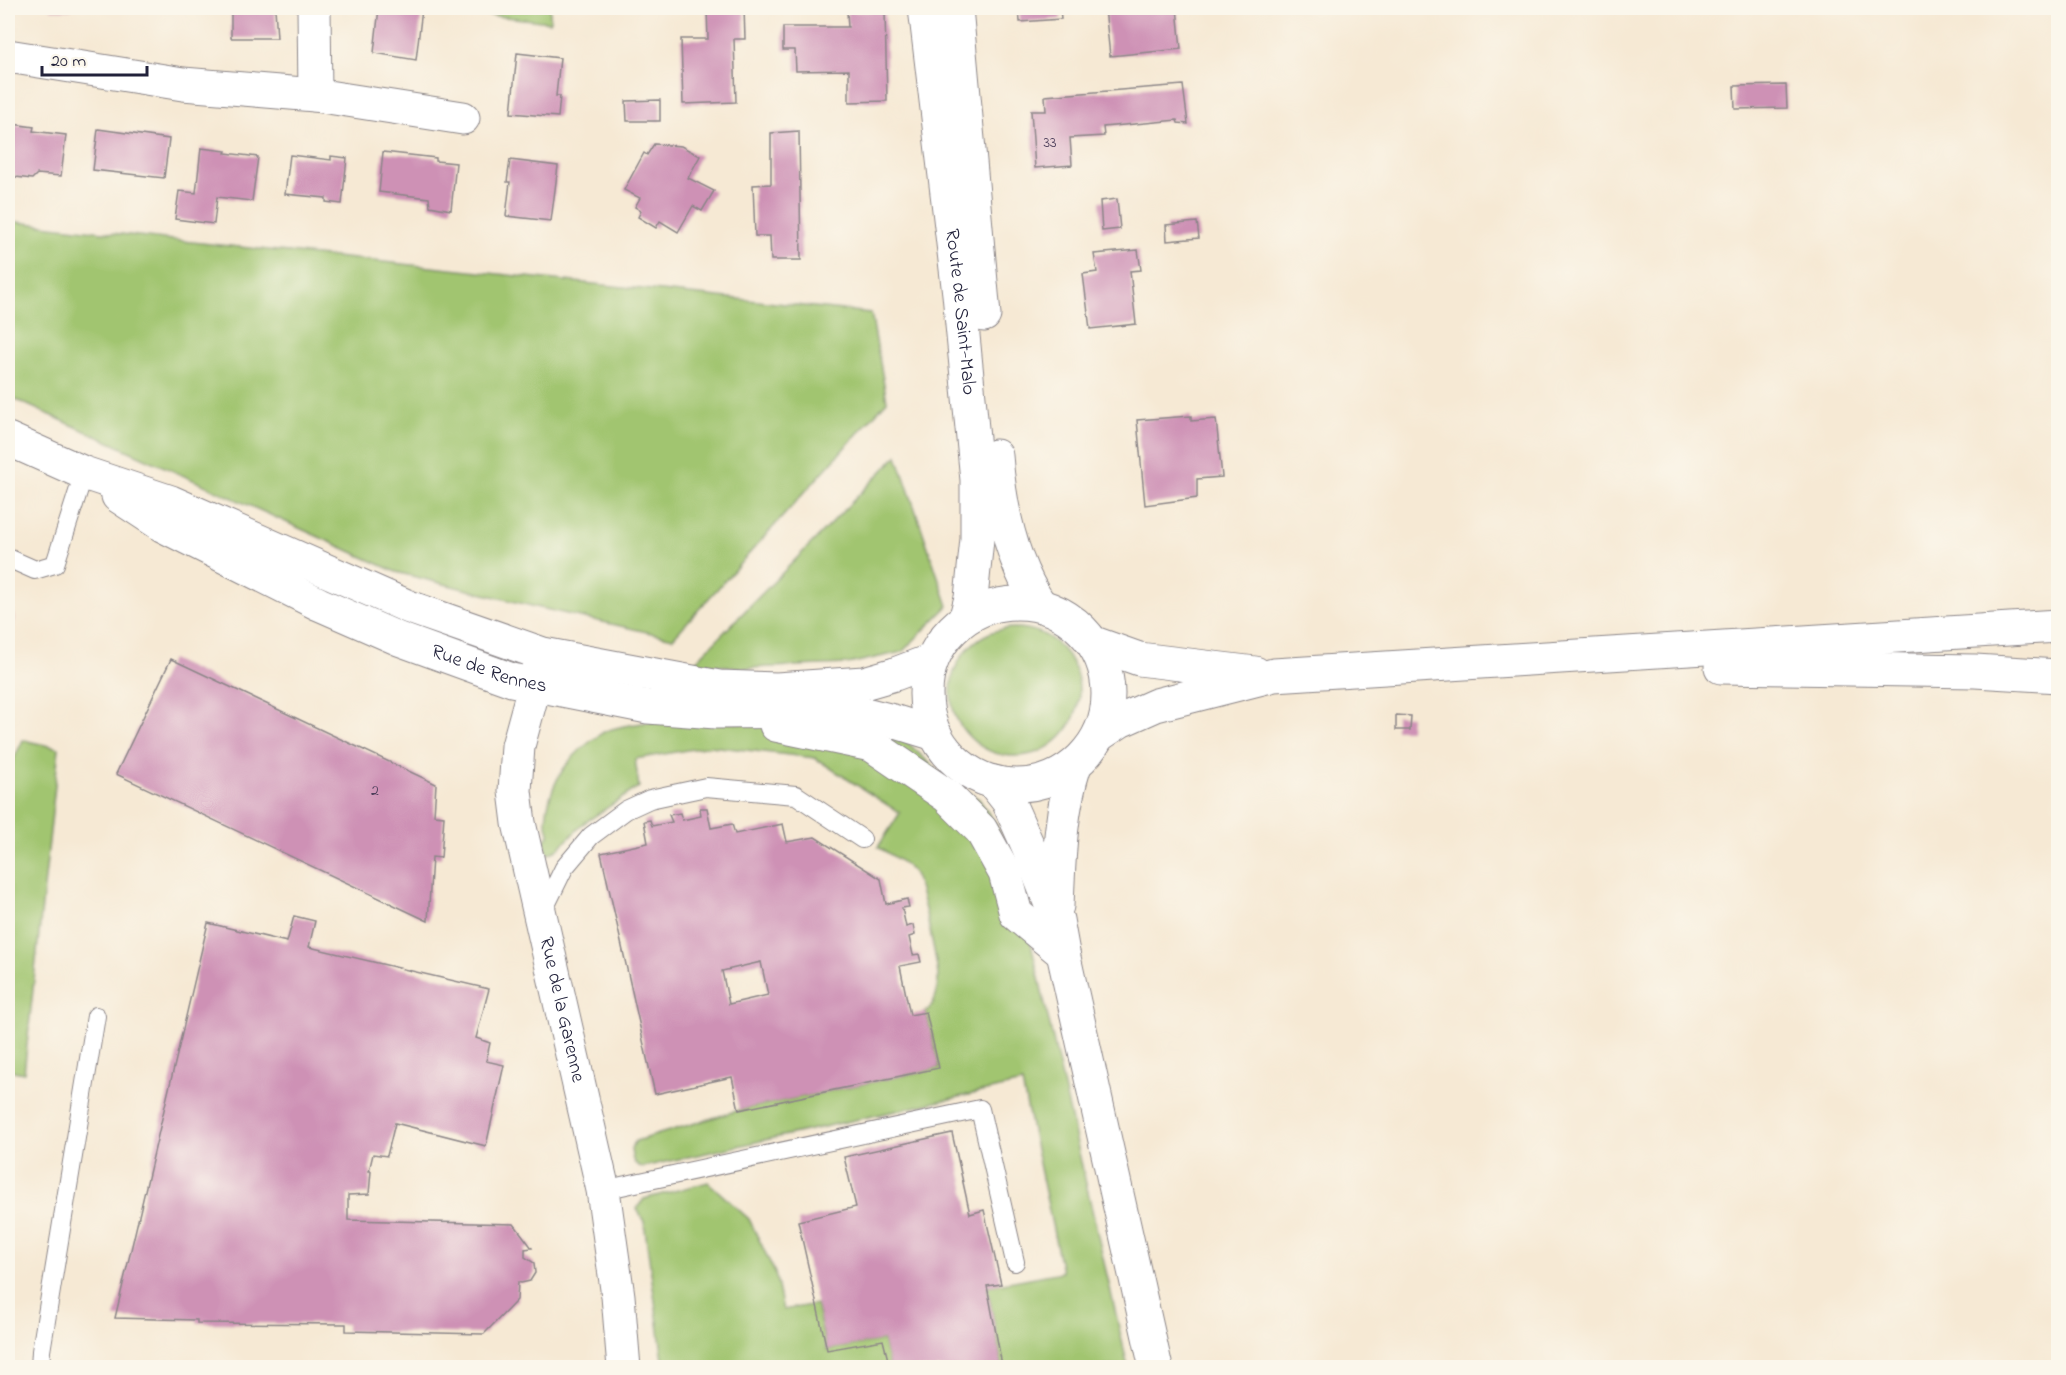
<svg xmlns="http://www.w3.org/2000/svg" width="2066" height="1375" font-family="'Indie Flower',sans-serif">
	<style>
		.green { fill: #a1c56f; stroke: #627455; stroke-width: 1.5 }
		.building { fill: #ce91b5; fill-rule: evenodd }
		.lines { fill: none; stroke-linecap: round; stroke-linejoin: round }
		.lane-casing { stroke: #8c8688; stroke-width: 20 }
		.street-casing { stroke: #8c8688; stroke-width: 35 }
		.secondary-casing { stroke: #8c8688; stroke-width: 35 }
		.highway-casing { stroke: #8c8688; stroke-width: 35 }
		.lane { stroke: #fff; stroke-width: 18 }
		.street { stroke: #fff; stroke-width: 33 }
		.secondary { stroke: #fff; stroke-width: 33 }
		.highway { stroke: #fff; stroke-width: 33 }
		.labels { text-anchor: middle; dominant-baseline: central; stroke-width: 4.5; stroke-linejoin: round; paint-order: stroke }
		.number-label { font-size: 16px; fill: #4d3e5a }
		.street-label { font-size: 20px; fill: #22223b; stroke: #fbf7ec }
	</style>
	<rect width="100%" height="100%" fill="#fbf7ec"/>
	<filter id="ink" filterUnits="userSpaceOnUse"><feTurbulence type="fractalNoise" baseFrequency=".0167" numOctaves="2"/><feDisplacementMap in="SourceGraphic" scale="12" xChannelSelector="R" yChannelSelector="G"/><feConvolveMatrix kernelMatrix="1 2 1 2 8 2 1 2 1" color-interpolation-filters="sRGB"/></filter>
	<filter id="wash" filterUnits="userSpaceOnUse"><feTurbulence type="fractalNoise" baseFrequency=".008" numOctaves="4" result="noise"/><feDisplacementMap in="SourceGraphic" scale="24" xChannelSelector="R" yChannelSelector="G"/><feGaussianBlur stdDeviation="1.35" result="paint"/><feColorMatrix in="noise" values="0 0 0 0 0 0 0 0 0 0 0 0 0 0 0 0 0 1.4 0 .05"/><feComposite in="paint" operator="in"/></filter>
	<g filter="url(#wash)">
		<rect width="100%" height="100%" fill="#f6e9d4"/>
		<g class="green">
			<path d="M 424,8 L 550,8 L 550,22 Z"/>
			<path d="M 8,221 L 173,240 L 871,313 L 887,401 L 673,638 L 536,607 L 396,572 L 10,397 L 8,352 Z"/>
			<path d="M 897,456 L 948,606 L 902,652 L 848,664 L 746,668 L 694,663 Z"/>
			<circle cx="1015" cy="692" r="64"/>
			<path d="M 665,720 L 859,728 L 906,741 L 949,782 L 979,799 L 995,823 L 1012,860 L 1128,1367 L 991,1367 L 1002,1365 L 987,1286 L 1062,1272 L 1022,1083 L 643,1167 C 632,1165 632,1158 631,1148 L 636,1141 L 739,1110 L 939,1068 L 926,1012 C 936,1002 938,991 938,978 C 938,964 920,879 912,871 C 903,861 889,854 878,847 L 900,813 L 815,758 L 710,746 L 635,759 L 639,787 L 584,823 L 557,850 L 548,854 L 544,840 L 549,836 C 550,829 545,825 546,819 C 549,787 565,760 591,741 C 596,738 601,733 606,731 C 625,724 646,723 665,720 Z"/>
			<path d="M 23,740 L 59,748 L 24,1073 L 8,1070 L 8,771 Z"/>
			<path d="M 708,1182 L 749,1219 L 775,1273 L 783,1310 L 816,1304 L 827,1350 L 883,1340 L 890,1367 L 664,1367 L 644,1222 L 637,1208 L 644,1199 Z"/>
		</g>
		<g id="blocks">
			<g class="building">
				<path d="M 51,8 L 72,8 L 71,10 L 51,10 Z"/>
				<path d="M 231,8 L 275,8 L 277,38 L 231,38 Z"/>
				<path d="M 379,8 L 422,9 L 416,60 L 374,53 Z"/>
				<path d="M 707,8 L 744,8 L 745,39 L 734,39 L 736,102 L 683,104 L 681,39 L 708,39 Z"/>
				<path d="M 1019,8 L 1060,8 L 1061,19 L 1020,22 Z"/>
				<path d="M 1105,8 L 1177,8 L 1181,49 L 1110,56 Z"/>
				<path d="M 885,11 L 887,101 L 849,102 L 849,70 L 796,71 L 795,50 L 783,50 L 783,27 L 848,27 L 847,12 Z"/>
				<path d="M 517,53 L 560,58 L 556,96 L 560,96 L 558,117 L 511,113 Z"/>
				<path d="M 1183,85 L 1188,124 L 1178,123 L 1177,120 L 1103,127 L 1104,136 L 1070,138 L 1072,165 L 1035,168 L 1031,111 L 1046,111 L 1045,96 Z"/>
				<path d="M 1786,85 L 1787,108 L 1735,109 L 1734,86 Z"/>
				<path d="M 660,100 L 660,121 L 627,121 L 626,101 Z"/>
				<path d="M 12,124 L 34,127 L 33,131 L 66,135 L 61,176 L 37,174 L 32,179 L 16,177 L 11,170 L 8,170 Z"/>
				<path d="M 98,129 L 169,139 L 164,178 L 93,170 Z"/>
				<path d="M 799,131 L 801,260 L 771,260 L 770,236 L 755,236 L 753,185 L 771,184 L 771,133 Z"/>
				<path d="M 654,144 L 681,146 L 700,156 L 688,178 L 714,191 L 702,211 L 693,206 L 678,232 L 660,221 L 656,228 L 638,217 L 641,211 L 635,207 L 640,198 L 624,190 L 644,153 L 647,155 Z"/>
				<path d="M 201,148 L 226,151 L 225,153 L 258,157 L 252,201 L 217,197 L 214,224 L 175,219 L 179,191 L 196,193 Z"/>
				<path d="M 383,152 L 436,158 L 436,161 L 456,163 L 451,210 L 430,206 L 429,198 L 379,192 Z"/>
				<path d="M 290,155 L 331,160 L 331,156 L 347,158 L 342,204 L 326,202 L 326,198 L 285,194 Z"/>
				<path d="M 510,160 L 558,166 L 551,221 L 506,216 L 510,182 L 507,182 Z"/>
				<path d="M 1117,199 L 1120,229 L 1102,231 L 1100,201 Z"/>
				<path d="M 1197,222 L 1199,238 L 1167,241 L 1166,225 Z"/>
				<path d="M 1138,250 L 1141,270 L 1130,271 L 1136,324 L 1090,329 L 1083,274 L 1097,272 L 1094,254 Z"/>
				<path d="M 1191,416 L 1191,421 L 1216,419 L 1222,477 L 1197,479 L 1197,498 L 1145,505 L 1137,420 Z"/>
				<path d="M 12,611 L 15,620 L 8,639 L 8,613 Z"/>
				<path d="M 171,659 L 436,784 L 434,815 L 444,816 L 441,858 L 432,857 L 428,921 L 116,774 Z"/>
				<path d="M 1396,715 L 1411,716 L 1410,730 L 1396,730 Z"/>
				<path d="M 700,808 L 707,808 L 711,828 L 732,824 L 735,834 L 783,824 L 787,842 L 815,837 L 881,879 L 886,904 L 907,899 L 909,907 L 902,908 L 906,927 L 913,925 L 915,935 L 909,937 L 913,955 L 919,954 L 921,962 L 900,966 L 910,1015 L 926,1012 L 939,1068 L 739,1110 L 732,1077 L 655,1094 L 601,853 L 648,843 L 644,821 L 650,820 L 652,826 L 672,822 L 669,815 L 680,813 L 682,820 L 701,816 ZM 761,962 L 768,995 L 729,1004 L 722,971 Z"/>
				<path d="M 294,916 L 315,921 L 309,947 L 489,989 L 476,1038 L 490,1043 L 486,1061 L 504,1065 L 486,1146 L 395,1123 L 387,1156 L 373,1154 L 369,1171 L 371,1171 L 369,1194 L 348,1195 L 348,1220 L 514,1224 L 532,1248 L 525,1249 L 525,1257 L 534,1263 L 535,1273 L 530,1281 L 521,1283 L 518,1282 L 517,1300 L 484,1334 L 346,1331 L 346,1324 L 197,1323 L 197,1320 L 115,1318 L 208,923 L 287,942 Z"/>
				<path d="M 952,1133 L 970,1214 L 984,1210 L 1001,1284 L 987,1286 L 1002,1365 L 991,1368 L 890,1368 L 883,1340 L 827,1350 L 798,1221 L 856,1207 L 844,1157 Z"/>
			</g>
		</g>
	</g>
	<g filter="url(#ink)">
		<use href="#blocks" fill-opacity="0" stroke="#8c8688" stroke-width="1.5"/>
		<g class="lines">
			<g class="lane-casing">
				<g id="lane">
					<path d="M 8,558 L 35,570 L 55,564 L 84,473"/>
					<path d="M 541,915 L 564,868 L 591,836 L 626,810 L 650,799 L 706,787 L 796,795 L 862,839"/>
					<path d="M 603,1190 L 980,1109 L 1015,1262"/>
					<path d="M 40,1368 L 41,1351 L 96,1016"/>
				</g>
			</g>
			<g class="street-casing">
				<g id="street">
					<path d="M 314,8 L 315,95"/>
					<path d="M 8,56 L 183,84 L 315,95 L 463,118"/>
					<path id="s1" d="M 542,658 L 518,746 L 515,791 L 519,823 L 603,1190 L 618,1296 L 624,1368"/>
				</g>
			</g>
			<g class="secondary-casing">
				<g id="secondary">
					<path id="s2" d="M 925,8 L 959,294 L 977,480 L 977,539 L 971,598 L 966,617"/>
					<path d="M 956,8 L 984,315"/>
					<path d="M 8,439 L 84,473 L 171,502 L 409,607 L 543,654 L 719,687 L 777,689 L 864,683 L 895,674 L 932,660"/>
					<path d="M 996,456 C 1000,509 1011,561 1040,605"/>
					<path id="s3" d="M 118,496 L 162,525 L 319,604 L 399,639 L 512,680 L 648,707 L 716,712 L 826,711 L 869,715 L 893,721 L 935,734"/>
					<circle cx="1017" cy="694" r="91"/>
					<path d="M 776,725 L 872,745 L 947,796 L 981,830 L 1005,873 L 1016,914 L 1063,953"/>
					<path d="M 993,782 L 1008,801 L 1028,846 L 1057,920 L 1063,953 L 1156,1368"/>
					<path d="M 1057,906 C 1059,858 1060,811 1075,765"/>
				</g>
			</g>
			<g class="highway-casing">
				<g id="highway">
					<path d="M 1094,643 L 1139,659 L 1255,673"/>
					<path d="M 1721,667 L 1975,671 L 2058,676"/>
					<path d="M 1099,735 L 1120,721 L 1156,705 L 1274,675 L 2058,626"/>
				</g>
			</g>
			<use href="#lane" class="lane"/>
			<use href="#street" class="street"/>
			<use href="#secondary" class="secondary"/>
			<use href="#highway" class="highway"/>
		</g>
	</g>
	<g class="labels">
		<g class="number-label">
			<text x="1050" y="143">33</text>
			<text x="375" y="791">2</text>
		</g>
		<g class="street-label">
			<text stroke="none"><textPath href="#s2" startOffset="306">Route de Saint-Malo</textPath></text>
			<text stroke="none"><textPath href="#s3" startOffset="411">Rue de Rennes</textPath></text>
			<text stroke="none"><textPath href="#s1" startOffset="360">Rue de la Garenne</textPath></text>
		</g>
	</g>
	<rect width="2066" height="1375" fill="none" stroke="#fbf7ec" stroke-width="30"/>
	<path d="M42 66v9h105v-9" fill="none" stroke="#22223b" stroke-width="3"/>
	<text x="51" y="66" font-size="18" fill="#22223b" stroke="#fbf7ec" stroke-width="4.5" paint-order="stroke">20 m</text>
</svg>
